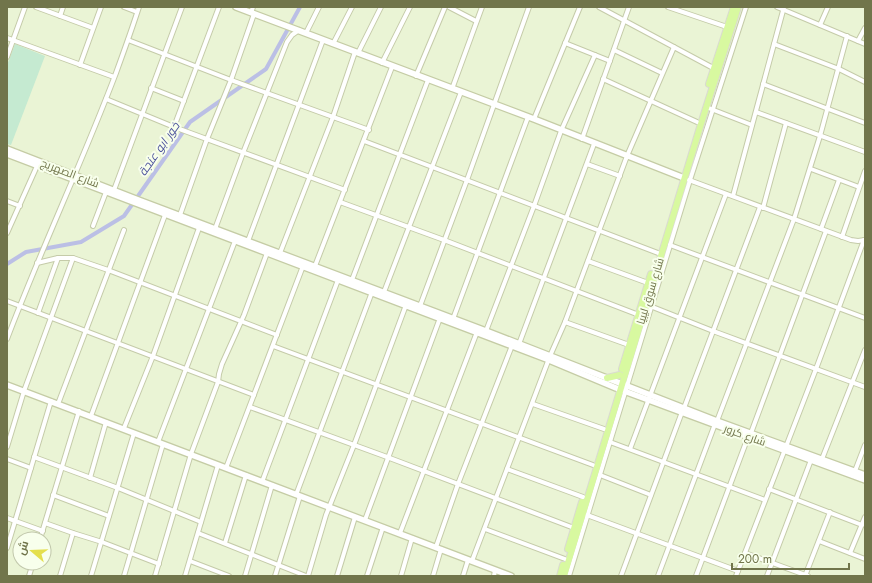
<svg xmlns="http://www.w3.org/2000/svg" width="872" height="583" font-family="Jost,Cairo,sans-serif">
	<style>
		.residential { fill: #eaf4d5; fill-rule: evenodd }
		.pitch { fill: #c5ead1 }
		.lines { fill: none; stroke-linecap: round; stroke-linejoin: round }
		.canal { stroke: #bbbfe5; stroke-width: 4 }
		.street-casing { stroke: #c5cba9; stroke-width: 6 }
		.secondary-casing { stroke: #c5cca5; stroke-width: 8 }
		.primary-casing { stroke: #dadbd0; stroke-width: 8 }
		.street { stroke: #fff; stroke-width: 4 }
		.secondary { stroke: #fff; stroke-width: 5.5 }
		.primary { stroke: #d8f9a0; stroke-width: 6 }
		.labels { text-anchor: middle; dominant-baseline: central; stroke-width: 4; stroke-linejoin: round; paint-order: stroke }
		.street-label { font-size: 11px; fill: #71754b; stroke: #f8ffec }
		.water-label { font-size: 12px; font-style: italic; fill: #4e559d; stroke: #f8ffec }
	</style>
	<rect width="100%" height="100%" fill="#f4fce6"/>
	<path class="residential" d="M 7,7 L 865,7 L 865,576 L 7,576 ZM 20,539 L 44,539 L 44,563 L 20,563 Z"/>
	<path class="pitch" d="M 15,44 L 45,56 L 11,145 L 7,144 L 7,65 Z"/>
	<g class="lines">
		<path class="canal" d="M 7,264 L 26,252 L 81,242 L 124,216 L 190,122 L 266,69 L 300,7"/>
		<g class="street-casing">
			<g id="street">
				<path d="M 36,7 L 93,28"/>
				<path d="M 124,7 L 137,12"/>
				<path d="M 449,7 L 476,21"/>
				<path d="M 599,7 L 715,69"/>
				<path d="M 668,7 L 727,27"/>
				<path d="M 777,7 L 865,44"/>
				<path d="M 251,13 L 253,7"/>
				<path d="M 60,16 L 63,7"/>
				<path d="M 820,25 L 828,7"/>
				<path d="M 306,33 L 319,7"/>
				<path d="M 7,38 L 114,77"/>
				<path d="M 128,40 L 231,80 L 369,130"/>
				<path d="M 858,41 L 865,28"/>
				<path d="M 565,43 L 610,61"/>
				<path d="M 333,44 L 352,7"/>
				<path d="M 774,44 L 839,69 L 865,82"/>
				<path d="M 614,50 L 662,73"/>
				<path d="M 358,53 L 381,7"/>
				<path d="M 7,57 L 25,7"/>
				<path d="M 382,63 L 410,7"/>
				<path d="M 80,65 L 101,7"/>
				<path d="M 416,76 L 445,7"/>
				<path d="M 603,79 L 697,122"/>
				<path d="M 763,84 L 865,123"/>
				<path d="M 151,88 L 184,101"/>
				<path d="M 452,89 L 482,7"/>
				<path d="M 106,99 L 174,127 L 345,190"/>
				<path d="M 706,107 L 752,125"/>
				<path d="M 756,112 L 865,152"/>
				<path d="M 534,119 L 580,7"/>
				<path d="M 174,127 L 219,7"/>
				<path d="M 582,139 L 629,7"/>
				<path d="M 364,141 L 658,253"/>
				<path d="M 587,164 L 620,176"/>
				<path d="M 811,169 L 859,187"/>
				<path d="M 689,180 L 851,240 L 858,241 L 865,240"/>
				<path d="M 114,190 L 182,7"/>
				<path d="M 733,196 L 784,7"/>
				<path d="M 7,201 L 20,206"/>
				<path d="M 340,202 L 444,240 L 639,315"/>
				<path d="M 763,208 L 786,123"/>
				<path d="M 180,215 L 207,139 L 231,80 L 254,14"/>
				<path d="M 93,226 L 106,192"/>
				<path d="M 215,229 L 243,153 L 287,42 L 292,35 L 299,30"/>
				<path d="M 821,229 L 839,180"/>
				<path d="M 7,233 L 37,166"/>
				<path d="M 842,237 L 865,171"/>
				<path d="M 248,241 L 323,40"/>
				<path d="M 670,245 L 865,318"/>
				<path d="M 280,253 L 333,117 L 355,52"/>
				<path d="M 588,261 L 648,283"/>
				<path d="M 37,263 L 58,258 L 73,258 L 108,270 L 277,335"/>
				<path d="M 315,266 L 392,67"/>
				<path d="M 352,280 L 428,80"/>
				<path d="M 384,292 L 461,92"/>
				<path d="M 7,301 L 254,395"/>
				<path d="M 420,306 L 467,180 L 529,7"/>
				<path d="M 650,306 L 713,331 L 865,387"/>
				<path d="M 38,313 L 58,258"/>
				<path d="M 453,319 L 528,117"/>
				<path d="M 565,322 L 629,345"/>
				<path d="M 486,331 L 534,206 L 561,131 L 595,55"/>
				<path d="M 7,339 C 41,249 82,163 116,73 C 124,51 132,29 139,7"/>
				<path d="M 519,344 L 594,144"/>
				<path d="M 273,346 L 593,465"/>
				<path d="M 58,404 L 124,230"/>
				<path d="M 533,404 L 604,429"/>
				<path d="M 250,407 L 387,457 L 574,528"/>
				<path d="M 684,408 L 760,207"/>
				<path d="M 91,416 L 165,215"/>
				<path d="M 717,421 L 794,219 L 820,136 L 847,36"/>
				<path d="M 124,428 L 153,356 L 199,228"/>
				<path d="M 751,433 L 826,231"/>
				<path d="M 158,442 L 235,241"/>
				<path d="M 610,442 L 765,500"/>
				<path d="M 7,447 L 24,391 L 73,258"/>
				<path d="M 630,449 L 726,194"/>
				<path d="M 34,457 L 118,488 L 201,522"/>
				<path d="M 7,459 L 31,468"/>
				<path d="M 822,459 L 865,350"/>
				<path d="M 226,468 L 303,266"/>
				<path d="M 507,469 L 583,497"/>
				<path d="M 855,471 L 865,445"/>
				<path d="M 600,475 L 651,495"/>
				<path d="M 90,478 L 106,422"/>
				<path d="M 262,482 L 338,280"/>
				<path d="M 769,489 L 862,525"/>
				<path d="M 53,495 L 109,516"/>
				<path d="M 296,495 L 372,292"/>
				<path d="M 587,515 L 738,571"/>
				<path d="M 7,518 L 43,531"/>
				<path d="M 365,520 L 440,318"/>
				<path d="M 45,523 L 73,533 L 102,542 L 159,564"/>
				<path d="M 485,529 L 565,559"/>
				<path d="M 198,533 L 306,576"/>
				<path d="M 400,533 L 477,332"/>
				<path d="M 40,539 L 79,411"/>
				<path d="M 819,541 L 865,559"/>
				<path d="M 225,543 L 246,475"/>
				<path d="M 436,547 L 458,484 L 513,343"/>
				<path d="M 7,548 L 51,401"/>
				<path d="M 745,553 L 808,576"/>
				<path d="M 850,553 L 865,517"/>
				<path d="M 190,561 L 229,576"/>
				<path d="M 472,561 L 550,356 L 565,322 L 627,156 L 674,47"/>
				<path d="M 29,576 L 33,563"/>
				<path d="M 60,576 L 73,533"/>
				<path d="M 91,576 L 134,433"/>
				<path d="M 124,576 L 163,444"/>
				<path d="M 155,576 L 191,454 L 218,382 L 219,374 L 222,364 L 244,315 L 267,253"/>
				<path d="M 185,576 L 218,465"/>
				<path d="M 245,576 L 272,485"/>
				<path d="M 275,576 L 300,496"/>
				<path d="M 308,576 L 326,515 L 354,445 L 406,305"/>
				<path d="M 337,576 L 355,517"/>
				<path d="M 367,576 L 383,527"/>
				<path d="M 401,576 L 412,538"/>
				<path d="M 433,576 L 441,549"/>
				<path d="M 463,576 L 468,560"/>
				<path d="M 494,576 L 495,570"/>
				<path d="M 569,576 L 690,180 L 746,7"/>
				<path d="M 621,576 L 682,412"/>
				<path d="M 658,576 L 715,424"/>
				<path d="M 696,576 L 748,437"/>
				<path d="M 736,576 L 816,369 L 864,240"/>
				<path d="M 767,576 L 811,460"/>
				<path d="M 805,576 L 830,512"/>
			</g>
		</g>
		<g class="secondary-casing">
			<g id="secondary">
				<path d="M 236,7 L 534,119 L 684,178"/>
				<path d="M 7,149 L 141,201 L 486,331 L 717,421 L 865,475"/>
				<path d="M 7,154 L 549,360 L 616,388 L 865,480"/>
				<path d="M 7,385 L 511,576"/>
			</g>
		</g>
		<g class="primary-casing">
			<g id="primary">
				<path d="M 709,84 L 734,7"/>
				<path d="M 622,369 L 651,274"/>
				<path d="M 607,378 L 620,375"/>
				<path d="M 568,549 L 582,502"/>
				<path d="M 560,576 L 563,565"/>
				<path d="M 564,576 L 701,124 L 738,7"/>
			</g>
		</g>
		<use href="#street" class="street"/>
		<use href="#secondary" class="secondary"/>
		<use href="#primary" class="primary"/>
	</g>
	<g class="labels">
		<g class="street-label">
			<text transform="translate(70 173) rotate(21)">شارع الصهريج</text>
			<text transform="translate(650 291) rotate(-73)">شارع سوق ليبيا</text>
			<text transform="translate(745 435) rotate(20)">شارع كرور</text>
		</g>
		<g class="water-label">
			<text transform="translate(159 149) rotate(-55)">خور ابو عنجة</text>
		</g>
	</g>
	<rect width="872" height="583" fill="none" stroke="#71754b" stroke-width="16"/>
	<g transform="translate(32 551) rotate(289)"><circle r="19" fill="#f8ffec" stroke="#c2c8ac"/>
	<path d="M0-3L7 15L0 10L-7 15Z" fill="#e4df4d"/>
	<text y="-6" font-size="11" font-weight="bold" text-anchor="middle" fill="#71754b">ش</text>
	</g>
	<path d="M732 563v6h117v-6" fill="none" stroke="#71754b" stroke-width="2"/>
	<text x="738" y="563" font-size="12" fill="#71754b" stroke="#f8ffec" stroke-width="3" paint-order="stroke">200 m</text>
</svg>
